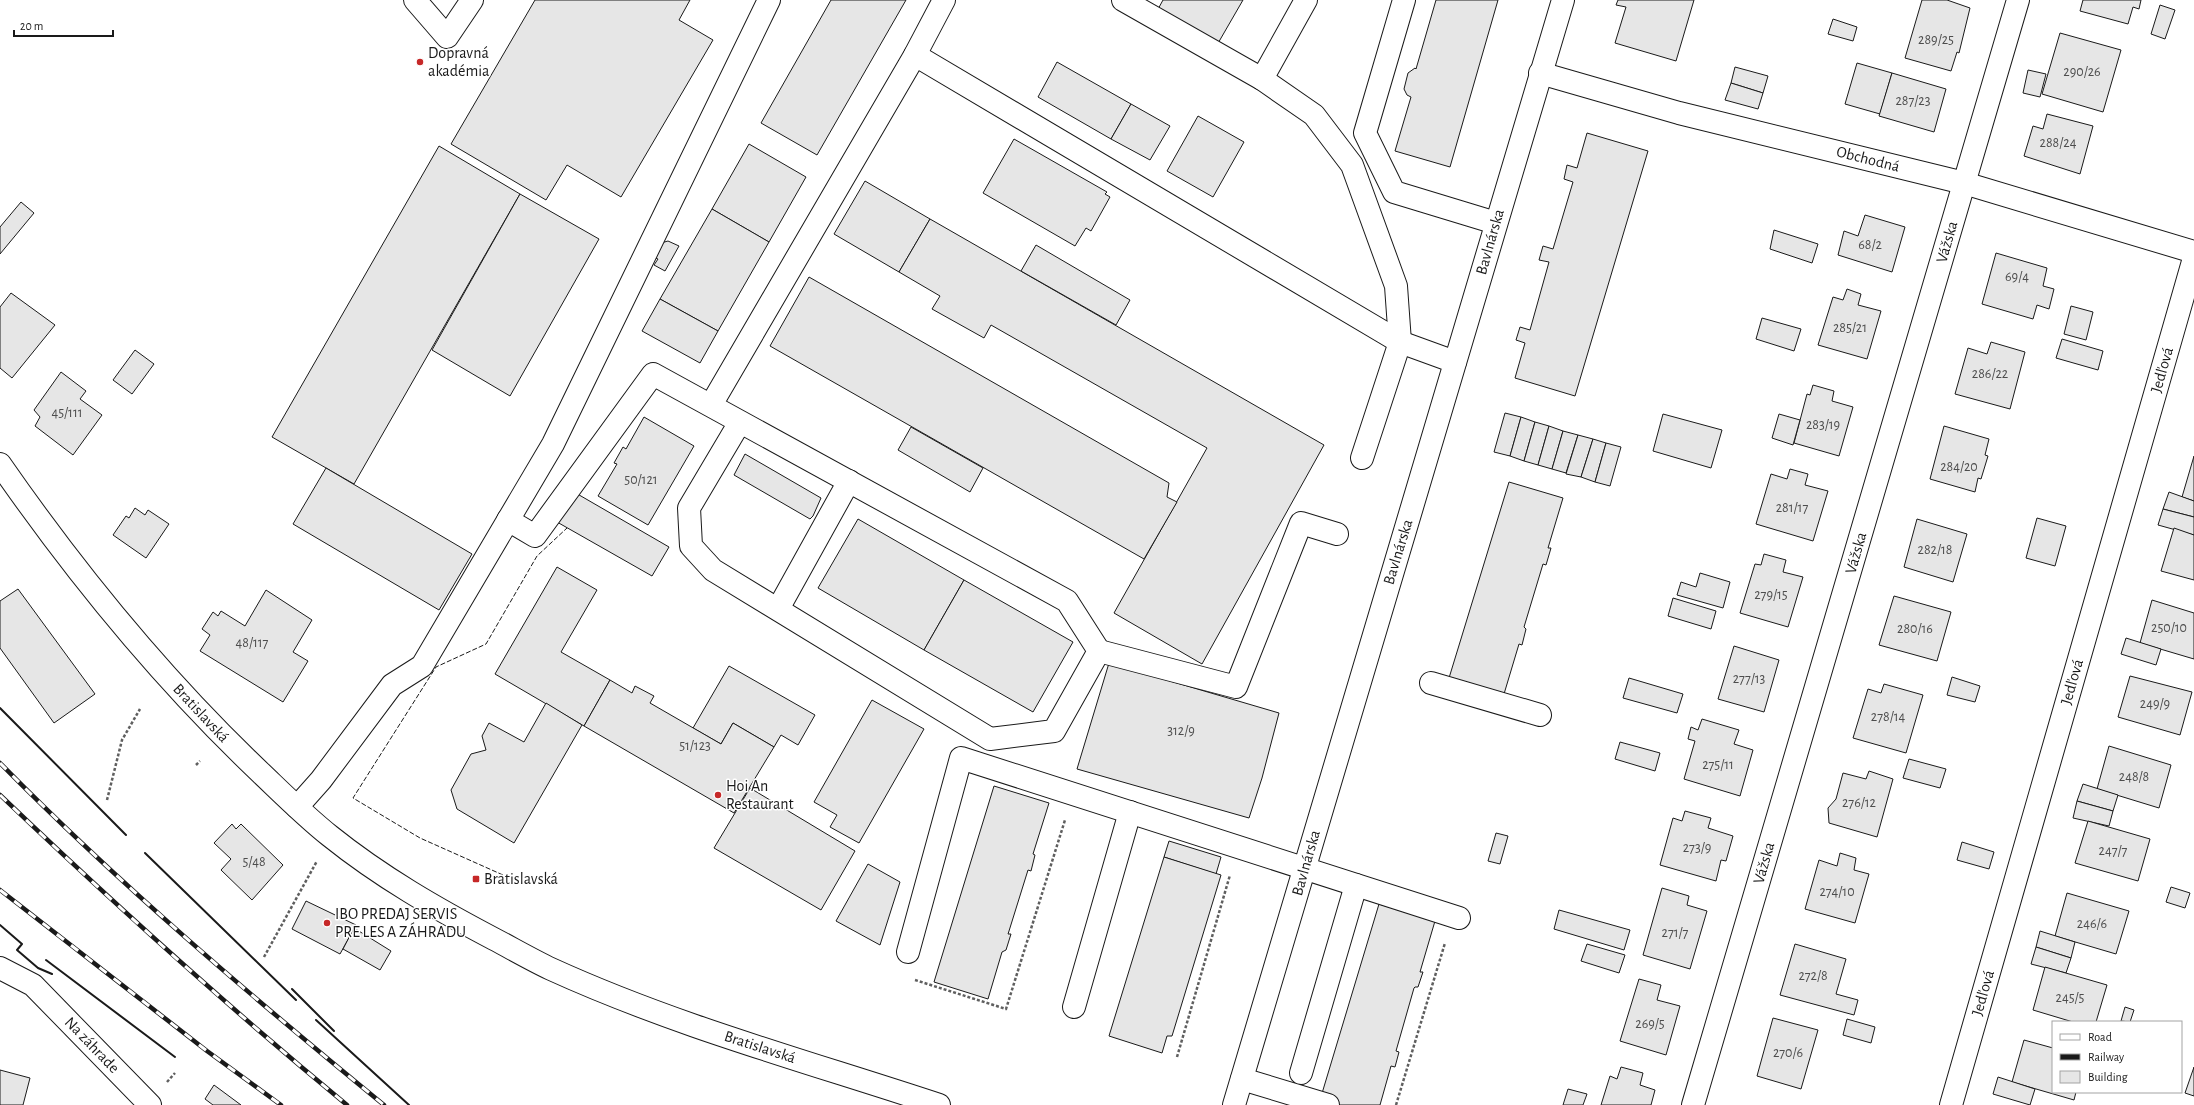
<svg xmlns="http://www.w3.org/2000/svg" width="2194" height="1105" font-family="'Alegreya Sans',sans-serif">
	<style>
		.building { fill: #e6e6e6; stroke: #1a1a1a }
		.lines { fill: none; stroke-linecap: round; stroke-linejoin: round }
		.minor-casing { stroke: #1a1a1a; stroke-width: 24 }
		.major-casing { stroke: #1a1a1a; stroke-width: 24 }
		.path { stroke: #5f5f5f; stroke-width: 2.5; stroke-dasharray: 3 2; stroke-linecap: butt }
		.minor { stroke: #fff; stroke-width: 22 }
		.major { stroke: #fff; stroke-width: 22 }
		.rail-casing { stroke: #1a1a1a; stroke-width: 4.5 }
		.rail { stroke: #fff; stroke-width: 3; stroke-dasharray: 9; stroke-linecap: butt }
		.fence { stroke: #1a1a1a; stroke-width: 1; stroke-dasharray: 5 2; stroke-linecap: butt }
		.wall { stroke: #1a1a1a; stroke-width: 2 }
		.poi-dot { fill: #c62828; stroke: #fff; stroke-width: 1.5 }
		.labels { text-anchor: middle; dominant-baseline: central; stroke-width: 3; stroke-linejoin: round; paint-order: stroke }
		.number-label { font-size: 14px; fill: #4d4d4d }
		.poi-label { font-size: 16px; fill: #1a1a1a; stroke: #fff; text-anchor: start }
		.street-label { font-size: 16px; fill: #1a1a1a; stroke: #fff }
	</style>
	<rect width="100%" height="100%" fill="#fff"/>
	<g class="building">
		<path d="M 535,0 L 690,0 L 679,20 L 713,40 L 621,197 L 567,165 L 546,200 L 451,144 Z"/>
		<path d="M 831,0 L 906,0 L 817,155 L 761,123 Z"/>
		<path d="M 1163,0 L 1243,0 L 1217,45 L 1157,11 Z"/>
		<path d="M 1436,0 L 1498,0 L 1450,167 L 1395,151 L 1411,97 L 1407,95 L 1404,89 L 1408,73 L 1415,68 L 1416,69 Z"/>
		<path d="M 1618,0 L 1694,0 L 1676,61 L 1615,43 L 1626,7 L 1616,5 Z"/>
		<path d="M 1922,0 L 1947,0 L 1970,8 L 1959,53 L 1957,52 L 1951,71 L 1905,58 Z"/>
		<path d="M 2083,0 L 2141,0 L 2139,9 L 2133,7 L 2128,24 L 2080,11 Z"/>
		<path d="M 2160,5 L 2175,10 L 2165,39 L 2151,34 Z"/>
		<path d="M 1833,19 L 1857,27 L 1853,41 L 1828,34 Z"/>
		<path d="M 2060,33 L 2121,50 L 2103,112 L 2042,94 Z"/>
		<path d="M 1057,62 L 1131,104 L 1111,139 L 1038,97 Z"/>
		<path d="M 1857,63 L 1892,73 L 1880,114 L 1845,104 Z"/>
		<path d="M 1735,67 L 1768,76 L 1763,93 L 1731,83 Z"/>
		<path d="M 2028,70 L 2046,74 L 2040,97 L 2023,93 Z"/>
		<path d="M 1892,73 L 1946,89 L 1934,132 L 1879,116 Z"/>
		<path d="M 1731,83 L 1763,93 L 1758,109 L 1725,100 Z"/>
		<path d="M 1131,104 L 1170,126 L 1150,160 L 1111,139 Z"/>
		<path d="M 2047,114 L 2093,126 L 2080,174 L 2024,156 L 2033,126 L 2043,129 Z"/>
		<path d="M 1198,116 L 1244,142 L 1213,197 L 1167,171 Z"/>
		<path d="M 1587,133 L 1648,151 L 1575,396 L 1515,378 L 1525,343 L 1516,340 L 1520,327 L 1530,330 L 1549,262 L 1539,260 L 1543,246 L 1553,249 L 1573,182 L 1564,179 L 1567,165 L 1577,168 Z"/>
		<path d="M 1014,139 L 1107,192 L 1105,194 L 1110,197 L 1091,231 L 1086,228 L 1075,246 L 983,193 Z"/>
		<path d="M 749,144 L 806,177 L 769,242 L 712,209 Z"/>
		<path d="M 439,146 L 520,194 L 354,484 L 272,437 Z"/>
		<path d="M 865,181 L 930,219 L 899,272 L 834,234 Z"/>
		<path d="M 520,194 L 599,239 L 510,396 L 432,350 Z"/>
		<path d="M 21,202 L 34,213 L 0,254 L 0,227 Z"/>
		<path d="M 712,209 L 769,242 L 718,331 L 660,299 Z"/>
		<path d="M 1865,215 L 1905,227 L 1892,272 L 1838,255 L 1844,231 L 1858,236 Z"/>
		<path d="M 930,219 L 1324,445 L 1202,664 L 1114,613 L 1207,448 L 991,325 L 984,338 L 932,309 L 940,296 L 899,272 Z"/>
		<path d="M 1774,230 L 1818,244 L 1812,263 L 1770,249 Z"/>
		<path d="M 668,241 L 679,246 L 665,271 L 654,265 L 658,259 L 653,257 L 661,243 Z"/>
		<path d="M 1036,245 L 1130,300 L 1116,325 L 1021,271 Z"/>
		<path d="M 1996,253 L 2047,268 L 2043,286 L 2054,289 L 2049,309 L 2037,305 L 2033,319 L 1982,304 Z"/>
		<path d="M 809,277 L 1169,483 L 1167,497 L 1177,502 L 1144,559 L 770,346 Z"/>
		<path d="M 1847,289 L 1861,294 L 1858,305 L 1881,311 L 1867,359 L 1818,345 L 1833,297 L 1843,300 Z"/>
		<path d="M 11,293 L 55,325 L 12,378 L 0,368 L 0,307 Z"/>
		<path d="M 660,299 L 718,331 L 700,363 L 642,331 Z"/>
		<path d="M 2071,306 L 2093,312 L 2086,340 L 2064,334 Z"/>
		<path d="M 1762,318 L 1801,329 L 1794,351 L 1756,339 Z"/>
		<path d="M 2062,339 L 2103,351 L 2098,370 L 2056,358 Z"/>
		<path d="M 1991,342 L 2025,352 L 2010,409 L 1955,394 L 1968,348 L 1987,354 Z"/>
		<path d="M 135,350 L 154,364 L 132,394 L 113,380 Z"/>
		<path d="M 61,372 L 86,391 L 80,399 L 102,415 L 73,455 L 35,426 L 40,417 L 34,410 Z"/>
		<path d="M 1813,385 L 1834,391 L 1832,401 L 1853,407 L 1839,456 L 1794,443 L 1807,394 L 1810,395 Z"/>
		<path d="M 1505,413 L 1521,417 L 1510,456 L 1494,452 Z"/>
		<path d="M 1663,414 L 1722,430 L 1711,468 L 1653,451 Z"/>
		<path d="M 1779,414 L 1800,420 L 1793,445 L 1772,438 Z"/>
		<path d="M 644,417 L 694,446 L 648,525 L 598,496 L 617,464 L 614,463 L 623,447 L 626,449 Z"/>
		<path d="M 1521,417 L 1535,422 L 1524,461 L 1510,456 Z"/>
		<path d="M 1535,422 L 1549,426 L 1538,465 L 1524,461 Z"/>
		<path d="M 1549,426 L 1563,431 L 1552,469 L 1538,465 Z"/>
		<path d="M 1944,426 L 1989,439 L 1985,455 L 1988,456 L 1981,479 L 1978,478 L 1975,492 L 1930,479 Z"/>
		<path d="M 911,427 L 983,468 L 970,492 L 898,450 Z"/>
		<path d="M 1563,431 L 1578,435 L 1566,473 L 1552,469 Z"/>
		<path d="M 1578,435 L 1593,439 L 1581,477 L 1566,474 Z"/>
		<path d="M 1593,439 L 1606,443 L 1595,482 L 1581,477 Z"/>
		<path d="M 1606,443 L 1621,447 L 1610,486 L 1595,482 Z"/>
		<path d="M 745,454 L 821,498 L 813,516 L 810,519 L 734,475 Z"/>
		<path d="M 2194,456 L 2194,501 L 2182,497 Z"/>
		<path d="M 326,468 L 472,554 L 439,610 L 293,524 Z"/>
		<path d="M 1790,469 L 1808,474 L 1805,485 L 1828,491 L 1813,541 L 1756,524 L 1771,474 L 1787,479 Z"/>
		<path d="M 1509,482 L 1563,498 L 1548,548 L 1551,548 L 1546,565 L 1543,564 L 1524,627 L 1526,629 L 1522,645 L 1519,644 L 1504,694 L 1449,678 Z"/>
		<path d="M 574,492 L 669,547 L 652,576 L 557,522 Z"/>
		<path d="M 2169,492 L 2194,501 L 2194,517 L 2163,509 Z"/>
		<path d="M 135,508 L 145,515 L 148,510 L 169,524 L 146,558 L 113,535 L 126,516 L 129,518 Z"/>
		<path d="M 2163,509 L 2194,517 L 2194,535 L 2158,525 Z"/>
		<path d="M 2037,518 L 2066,526 L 2055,566 L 2026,558 Z"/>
		<path d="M 858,519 L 964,580 L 924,650 L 818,588 Z"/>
		<path d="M 1917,519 L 1967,534 L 1953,582 L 1904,567 Z"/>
		<path d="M 2174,528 L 2194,535 L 2194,580 L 2161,571 Z"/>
		<path d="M 1764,554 L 1786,560 L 1783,572 L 1803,577 L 1788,627 L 1740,613 L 1755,564 L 1761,565 Z"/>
		<path d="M 557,567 L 597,590 L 561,652 L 610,680 L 584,726 L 495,674 Z"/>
		<path d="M 1700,573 L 1730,582 L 1723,608 L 1677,595 L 1681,582 L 1696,587 Z"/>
		<path d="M 964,580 L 1073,642 L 1033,712 L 924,650 Z"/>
		<path d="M 18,589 L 95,694 L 54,723 L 0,648 L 0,601 Z"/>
		<path d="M 266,590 L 312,620 L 293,652 L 308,661 L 283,702 L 200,651 L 210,635 L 202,629 L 213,612 L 218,616 L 221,611 L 245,626 Z"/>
		<path d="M 1894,596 L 1951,612 L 1937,661 L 1879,645 Z"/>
		<path d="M 1673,598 L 1716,611 L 1711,629 L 1668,616 Z"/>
		<path d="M 2152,600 L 2194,613 L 2194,659 L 2140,643 Z"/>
		<path d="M 2126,638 L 2161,649 L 2156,665 L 2121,654 Z"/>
		<path d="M 1734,646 L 1779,660 L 1764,712 L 1718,699 Z"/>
		<path d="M 1109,663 L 1279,713 L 1262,778 L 1249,818 L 1077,769 Z"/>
		<path d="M 729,666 L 815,715 L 798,745 L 781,735 L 774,747 L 733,723 L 721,744 L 693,728 Z"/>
		<path d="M 2130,676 L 2192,692 L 2180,735 L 2118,717 Z"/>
		<path d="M 1952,677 L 1980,686 L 1975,702 L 1947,695 Z"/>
		<path d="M 1629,678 L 1683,694 L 1677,713 L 1623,698 Z"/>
		<path d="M 610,680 L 632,693 L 635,686 L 654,696 L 650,703 L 721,744 L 733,723 L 774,747 L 734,813 L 584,726 Z"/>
		<path d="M 1884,684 L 1923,695 L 1906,753 L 1853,738 L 1868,689 L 1881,693 Z"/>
		<path d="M 872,700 L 924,729 L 859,843 L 830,827 L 837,815 L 814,802 Z"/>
		<path d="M 546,703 L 582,725 L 514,843 L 457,809 L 451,790 L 471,754 L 486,750 L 482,736 L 489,723 L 524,742 Z"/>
		<path d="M 1702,719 L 1739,730 L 1734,744 L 1753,750 L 1740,796 L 1684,779 L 1695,741 L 1688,739 L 1691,727 L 1698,730 Z"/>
		<path d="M 1620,742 L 1660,753 L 1655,771 L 1615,759 Z"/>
		<path d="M 2109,746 L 2171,765 L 2159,808 L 2097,789 Z"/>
		<path d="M 1909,759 L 1946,769 L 1940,788 L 1903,778 Z"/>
		<path d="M 1869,771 L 1893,779 L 1877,837 L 1829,823 L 1828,808 L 1836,799 L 1843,773 L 1866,779 Z"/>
		<path d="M 2083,784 L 2118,795 L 2113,811 L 2077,801 Z"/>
		<path d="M 994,786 L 1049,803 L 1033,854 L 1035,855 L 1031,871 L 1028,870 L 1009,931 L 1008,934 L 1011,934 L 1006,950 L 1002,952 L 988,999 L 934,982 Z"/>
		<path d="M 750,788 L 855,851 L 821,910 L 714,848 Z"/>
		<path d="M 2077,801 L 2113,811 L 2109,826 L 2073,818 Z"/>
		<path d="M 1685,811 L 1711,818 L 1708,828 L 1733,836 L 1726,861 L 1721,860 L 1716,881 L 1660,865 L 1673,818 L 1682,821 Z"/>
		<path d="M 2088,821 L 2150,839 L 2138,881 L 2075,863 Z"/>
		<path d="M 232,824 L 236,829 L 241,824 L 283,865 L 252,900 L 221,870 L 231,859 L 214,843 Z"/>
		<path d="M 1496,833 L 1508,836 L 1500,864 L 1488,861 Z"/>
		<path d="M 1169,841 L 1221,857 L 1216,874 L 1164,857 Z"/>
		<path d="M 1962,842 L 1994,852 L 1989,869 L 1957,860 Z"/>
		<path d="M 1840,853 L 1856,858 L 1854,870 L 1869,874 L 1855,923 L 1805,909 L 1819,860 L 1837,866 Z"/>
		<path d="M 1164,857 L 1221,875 L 1172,1036 L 1167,1036 L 1162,1053 L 1109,1036 Z"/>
		<path d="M 868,864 L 900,882 L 880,945 L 836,921 Z"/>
		<path d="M 2171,887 L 2190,893 L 2185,908 L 2166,902 Z"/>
		<path d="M 1662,888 L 1689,896 L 1687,905 L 1707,911 L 1690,969 L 1643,955 Z"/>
		<path d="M 2067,893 L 2129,911 L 2116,954 L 2055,936 Z"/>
		<path d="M 306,901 L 356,925 L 340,954 L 292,929 Z"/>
		<path d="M 1379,904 L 1435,921 L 1420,972 L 1423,972 L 1418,987 L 1415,987 L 1414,988 L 1396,1051 L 1399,1052 L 1395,1067 L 1391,1066 L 1380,1105 L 1336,1105 L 1320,1100 Z"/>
		<path d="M 1559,910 L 1630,930 L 1624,950 L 1554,929 Z"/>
		<path d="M 354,928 L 391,951 L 380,970 L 343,949 Z"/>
		<path d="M 2040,931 L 2075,942 L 2071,958 L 2036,947 Z"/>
		<path d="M 1587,944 L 1625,955 L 1619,973 L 1581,961 Z"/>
		<path d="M 1795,944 L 1846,959 L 1836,994 L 1858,1000 L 1854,1015 L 1780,995 Z"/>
		<path d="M 2036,947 L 2071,958 L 2066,973 L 2031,964 Z"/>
		<path d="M 2045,967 L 2107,985 L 2096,1022 L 2073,1022 L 2033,1010 Z"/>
		<path d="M 1639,979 L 1661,985 L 1657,1000 L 1680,1006 L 1666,1055 L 1620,1041 Z"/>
		<path d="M 2125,1007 L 2134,1010 L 2130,1022 L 2121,1021 Z"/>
		<path d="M 1773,1018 L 1818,1030 L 1801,1089 L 1757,1076 Z"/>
		<path d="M 1847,1019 L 1875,1027 L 1871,1043 L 1843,1035 Z"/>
		<path d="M 2024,1040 L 2053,1048 L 2053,1092 L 2076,1092 L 2074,1100 L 2012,1082 Z"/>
		<path d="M 1621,1067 L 1643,1073 L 1640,1085 L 1655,1090 L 1651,1105 L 1601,1105 L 1610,1076 L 1617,1079 Z"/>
		<path d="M 2194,1067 L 2194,1096 L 2185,1093 Z"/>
		<path d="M 0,1070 L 30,1078 L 23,1105 L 0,1105 Z"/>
		<path d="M 1998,1077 L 2035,1089 L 2030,1105 L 1993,1094 Z"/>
		<path d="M 214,1085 L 241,1105 L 213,1105 L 205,1099 Z"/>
		<path d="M 1568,1089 L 1587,1094 L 1583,1105 L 1563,1105 Z"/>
	</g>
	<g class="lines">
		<g class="minor-casing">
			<g id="minor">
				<path d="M 415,0 L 447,37 L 472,0"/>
				<path d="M 1123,0 L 1262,79 L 1314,115 L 1352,165 L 1396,286 L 1400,342 L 1362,458"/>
				<path d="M 1404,0 L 1365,133 L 1394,192 L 1496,223"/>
				<path d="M 915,55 L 1400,342 L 1455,362"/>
				<path d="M 1540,73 L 1679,113 L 1964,183 L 2194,252"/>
				<path d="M 1262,79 L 1306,0"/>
				<path d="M 711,405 L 915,55 L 944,0"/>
				<path d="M 508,520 L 535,536 L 653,374 L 1067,601 L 1099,651 L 1054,731 L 990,739 L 713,570 L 691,546 L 689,508 L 740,422"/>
				<path d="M 778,609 L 849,481"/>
				<path d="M 1099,651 L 1236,687 L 1301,523 L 1337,534"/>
				<path d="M 1431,683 L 1540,715"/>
				<path d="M 297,807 L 321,780 L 392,685 L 422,666 L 553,444 L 769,0"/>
				<path d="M 908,952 L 961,758 L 1459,918"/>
				<path d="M 0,968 L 33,985 L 150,1105"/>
				<path d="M 1074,1007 L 1130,812"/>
				<path d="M 1301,1073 L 1356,885"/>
				<path d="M 1242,1079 L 1328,1105"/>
				<path d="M 1234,1105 L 1563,0"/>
				<path d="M 1693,1105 L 2018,0"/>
				<path d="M 1951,1105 L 2194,258"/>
			</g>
		</g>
		<g class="major-casing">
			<path id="major" d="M 0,464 C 77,575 163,680 261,773 C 283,794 306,817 330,836 C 381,877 437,909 494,939 C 513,949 532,960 551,969 C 676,1026 809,1062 939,1105"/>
		</g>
		<g class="path">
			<path d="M 196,765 L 200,761"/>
			<path d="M 107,800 L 122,740 L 140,709"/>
			<path d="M 264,957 L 317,861"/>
			<path d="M 915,980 L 1006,1009 L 1065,820"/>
			<path d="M 1177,1057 L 1230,875"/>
			<path d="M 167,1082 L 175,1073"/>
			<path d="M 1396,1105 L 1445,943"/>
		</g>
		<use href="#minor" class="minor"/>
		<use href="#major" class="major"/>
		<g class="rail-casing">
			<g id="rail">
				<path d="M 0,763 C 119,884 252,997 384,1105"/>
				<path d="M 0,795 C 112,902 227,1006 347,1105"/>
				<path d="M 0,890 L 207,1051 L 281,1105"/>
			</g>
		</g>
		<use href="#rail" class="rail"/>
		<path class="fence" d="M 503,875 L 420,838 L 353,798 L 436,667 L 486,644 L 537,556 L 567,528"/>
		<g class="wall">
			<path d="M 0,708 L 126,835"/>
			<path d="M 145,853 L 296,1000"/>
			<path d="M 0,925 L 22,944 L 17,950 L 38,968 L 52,974"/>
			<path d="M 46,960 L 175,1057"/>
			<path d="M 292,989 L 334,1031"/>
			<path d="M 316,1020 L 409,1105"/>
		</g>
	</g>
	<g class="poi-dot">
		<circle cx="420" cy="62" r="4"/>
		<circle cx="718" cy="795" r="4"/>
		<rect x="472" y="875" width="8" height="8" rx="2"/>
		<circle cx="327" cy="923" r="4"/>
	</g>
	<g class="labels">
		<g class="number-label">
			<text x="1936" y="40">289/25</text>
			<text x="2082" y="72">290/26</text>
			<text x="1913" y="101">287/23</text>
			<text x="2058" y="143">288/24</text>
			<text x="1870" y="245">68/2</text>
			<text x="2017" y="277">69/4</text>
			<text x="1850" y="328">285/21</text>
			<text x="1990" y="374">286/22</text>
			<text x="67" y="413">45/111</text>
			<text x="1823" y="425">283/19</text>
			<text x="1959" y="467">284/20</text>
			<text x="641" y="480">50/121</text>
			<text x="1792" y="508">281/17</text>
			<text x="1935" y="550">282/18</text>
			<text x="1771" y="595">279/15</text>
			<text x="2169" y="628">250/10</text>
			<text x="1915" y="629">280/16</text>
			<text x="252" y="643">48/117</text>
			<text x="1749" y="679">277/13</text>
			<text x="2155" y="704">249/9</text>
			<text x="1888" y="717">278/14</text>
			<text x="1181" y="731">312/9</text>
			<text x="695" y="746">51/123</text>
			<text x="1718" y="765">275/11</text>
			<text x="2134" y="777">248/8</text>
			<text x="1859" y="803">276/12</text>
			<text x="1697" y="848">273/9</text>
			<text x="2113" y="851">247/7</text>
			<text x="254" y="862">5/48</text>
			<text x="1837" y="892">274/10</text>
			<text x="2092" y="924">246/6</text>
			<text x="1675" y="933">271/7</text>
			<text x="1813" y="976">272/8</text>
			<text x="2070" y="998">245/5</text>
			<text x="1650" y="1024">269/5</text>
			<text x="1788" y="1053">270/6</text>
		</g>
		<g class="poi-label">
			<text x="428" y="53">Dopravná<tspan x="428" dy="18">akadémia</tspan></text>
			<text x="726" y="786">Hoi An<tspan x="726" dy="18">Restaurant</tspan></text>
			<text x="484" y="879">Bratislavská</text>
			<text x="335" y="914">IBO PREDAJ SERVIS<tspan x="335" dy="18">PRE LES A ZÁHRADU</tspan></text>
		</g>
		<g class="street-label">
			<text transform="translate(1868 159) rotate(14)">Obchodná</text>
			<text transform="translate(1490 242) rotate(-74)">Bavlnárska</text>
			<text transform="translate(1947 242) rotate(-74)">Vážska</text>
			<text transform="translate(2162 370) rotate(-74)">Jedľová</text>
			<text transform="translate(1398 552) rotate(-73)">Bavlnárska</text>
			<text transform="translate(1856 553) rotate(-74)">Vážska</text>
			<text transform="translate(2072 682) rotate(-74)">Jedľová</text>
			<text transform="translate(201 713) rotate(47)">Bratislavská</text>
			<text transform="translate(1306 863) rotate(-74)">Bavlnárska</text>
			<text transform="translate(1764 863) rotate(-74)">Vážska</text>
			<text transform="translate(1983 993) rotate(-74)">Jedľová</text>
			<text transform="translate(92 1045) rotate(46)">Na záhrade</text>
			<text transform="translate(760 1047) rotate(18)">Bratislavská</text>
		</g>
	</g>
	<rect x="2052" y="1021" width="130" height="72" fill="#ffffff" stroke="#a3a3a3"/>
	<rect x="2060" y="1034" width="20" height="6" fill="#ffffff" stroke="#a3a3a3"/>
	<text x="2088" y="1041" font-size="12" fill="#1a1a1a">Road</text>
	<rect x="2060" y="1054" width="20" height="6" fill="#1a1a1a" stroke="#a3a3a3"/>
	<text x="2088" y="1061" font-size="12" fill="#1a1a1a">Railway</text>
	<rect x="2060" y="1071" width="20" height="12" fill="#e6e6e6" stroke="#a3a3a3"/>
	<text x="2088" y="1081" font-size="12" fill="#1a1a1a">Building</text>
	<path d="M14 30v6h99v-6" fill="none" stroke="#1a1a1a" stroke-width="2"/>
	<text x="20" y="30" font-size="12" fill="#1a1a1a" stroke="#ffffff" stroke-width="3" paint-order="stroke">20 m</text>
</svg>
